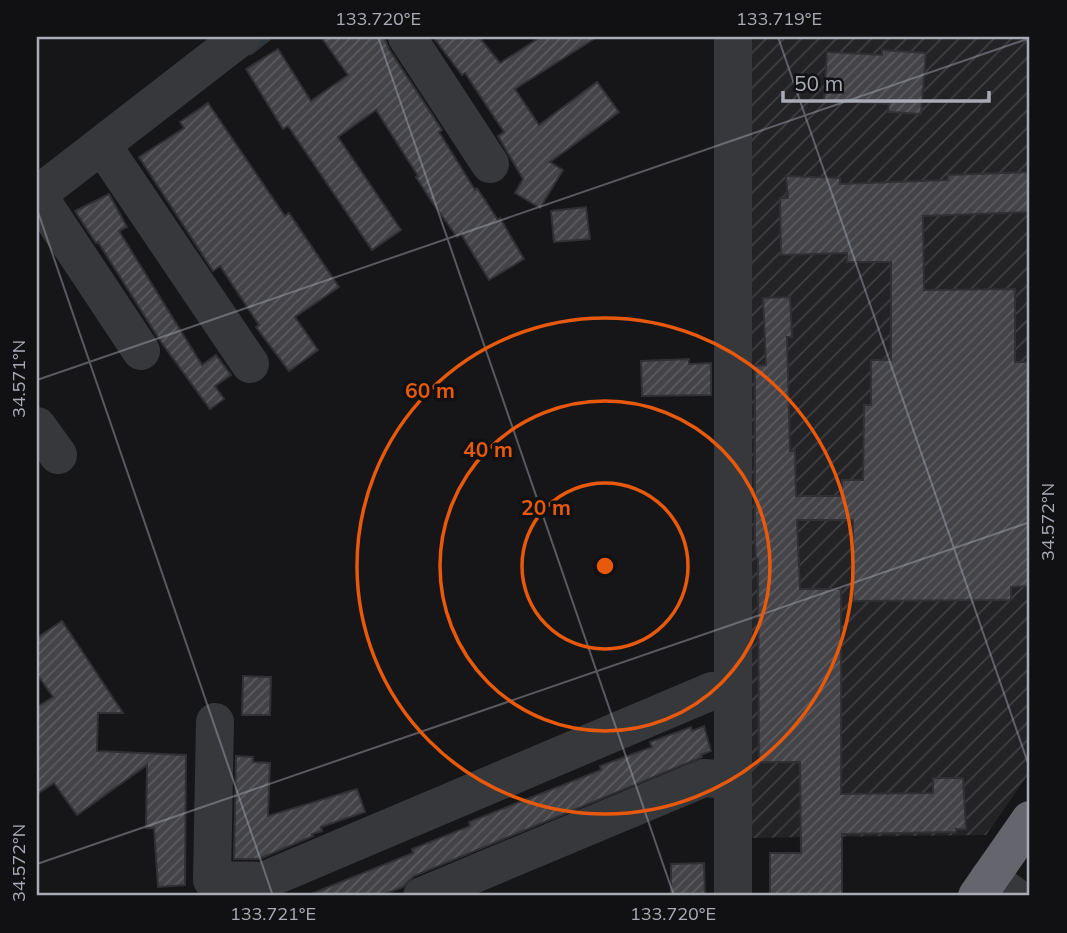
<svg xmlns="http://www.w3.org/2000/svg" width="1067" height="933" font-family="Mulish,sans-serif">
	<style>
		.industrial { fill: url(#industrial-furrows) }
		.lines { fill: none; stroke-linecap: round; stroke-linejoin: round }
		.stream { stroke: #2f353d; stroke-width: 8 }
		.building { fill: url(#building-hatch); stroke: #313034; stroke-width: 2 }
		.minor { stroke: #37383c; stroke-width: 38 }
		.highway { stroke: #64656d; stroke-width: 38 }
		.ticks { fill: none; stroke: #a9acb7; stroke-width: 2; stroke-opacity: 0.45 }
		.ring { fill: none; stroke: #e8590c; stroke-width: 3.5 }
		.centre { fill: #e8590c; stroke: #111113; stroke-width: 3.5 }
		.ring-label { font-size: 21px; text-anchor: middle; font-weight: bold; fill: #e8590c; stroke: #111113; stroke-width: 7; stroke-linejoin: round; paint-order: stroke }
		.neatline { fill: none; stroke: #a9acb7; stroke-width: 2.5 }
		.ticks-label { font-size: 18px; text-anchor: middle; fill: #a9acb7 }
	</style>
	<defs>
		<pattern id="industrial-furrows" width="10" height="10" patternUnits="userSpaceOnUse" patternTransform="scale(1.75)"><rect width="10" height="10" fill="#232225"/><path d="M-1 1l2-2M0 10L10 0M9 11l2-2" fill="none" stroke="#403f42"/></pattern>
		<pattern id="building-hatch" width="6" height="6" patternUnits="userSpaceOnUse" patternTransform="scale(1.75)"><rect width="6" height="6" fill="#434348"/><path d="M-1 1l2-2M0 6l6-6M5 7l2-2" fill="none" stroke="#5b5b60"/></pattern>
	</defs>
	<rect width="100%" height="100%" fill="#161618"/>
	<path class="industrial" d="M 742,37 L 1030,37 L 1030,772 L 986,835 L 747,838 Z"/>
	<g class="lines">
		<path class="stream" d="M 250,51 L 268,37"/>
	</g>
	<g class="building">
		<path d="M 321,37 L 384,37 L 389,49 L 442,130 L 439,132 L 475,190 L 477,188 L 498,220 L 500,218 L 524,259 L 489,280 L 461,234 L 457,237 L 432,202 L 416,177 L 418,176 L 376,110 L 338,137 L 401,230 L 372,250 L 288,126 L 283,129 L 246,69 L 278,49 L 311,101 L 348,75 Z"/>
		<path d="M 433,37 L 479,37 L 500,63 L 541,37 L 597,37 L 515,89 L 539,125 L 597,82 L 619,112 L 550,162 L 563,170 L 540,208 L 515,193 L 523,179 L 498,136 L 504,132 L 465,73 L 462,75 Z"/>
		<path d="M 882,50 L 926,53 L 921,114 L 888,112 L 889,104 L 824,100 L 827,52 L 882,55 Z"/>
		<path d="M 208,103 L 285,216 L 289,213 L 339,287 L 295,317 L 318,350 L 289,371 L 256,327 L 259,325 L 220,266 L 213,271 L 139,157 L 184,128 L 180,122 Z"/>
		<path d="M 1030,172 L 1030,212 L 923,216 L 924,290 L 1015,289 L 1015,362 L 1030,362 L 1030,586 L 1011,587 L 1011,600 L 853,601 L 853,520 L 797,520 L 800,589 L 841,589 L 841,794 L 933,793 L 933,778 L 963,778 L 966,829 L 956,829 L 956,832 L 842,834 L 842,896 L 770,896 L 770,853 L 801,853 L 800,762 L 759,762 L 758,559 L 756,559 L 755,540 L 755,366 L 766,365 L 763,298 L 790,297 L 792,337 L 787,337 L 790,451 L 795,451 L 796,496 L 842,496 L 842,480 L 863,480 L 864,405 L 871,405 L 871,360 L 891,360 L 891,262 L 847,262 L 847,253 L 781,255 L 780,198 L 788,198 L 786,176 L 840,178 L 840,184 L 948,180 L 948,175 Z"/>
		<path d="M 109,194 L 127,227 L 119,231 L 202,365 L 216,355 L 231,375 L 215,386 L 224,399 L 210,409 L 161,342 L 98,242 L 96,243 L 75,211 Z"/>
		<path d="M 586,207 L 590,239 L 554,242 L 551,211 Z"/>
		<path d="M 689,359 L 689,364 L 711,363 L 711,395 L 642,396 L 641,361 Z"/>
		<path d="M 62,621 L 123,713 L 98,713 L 97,751 L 186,755 L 185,885 L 158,887 L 154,828 L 146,828 L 147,765 L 77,815 L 54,783 L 37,794 L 37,707 L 53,697 L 37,674 L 37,638 Z"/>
		<path d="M 243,676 L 271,677 L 270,715 L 242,715 Z"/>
		<path d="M 704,726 L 711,751 L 701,755 L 702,757 L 414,876 L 403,887 L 379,896 L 306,896 L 413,853 L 412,849 L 470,826 L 469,822 L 601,770 L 600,766 L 652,747 L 650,742 L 691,727 L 692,731 Z"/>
		<path d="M 236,756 L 253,757 L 253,762 L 270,763 L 268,816 L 357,789 L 365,812 L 321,827 L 322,831 L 312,834 L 313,836 L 259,859 L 234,859 Z"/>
		<path d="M 704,863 L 705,896 L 671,896 L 671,864 Z"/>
	</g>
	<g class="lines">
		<g class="minor">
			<path d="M 407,37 L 490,164"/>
			<path d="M 733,37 L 733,896"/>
			<path d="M 102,145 L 250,364"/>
			<path d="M 37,194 L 141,351"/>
			<path d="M 37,195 L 241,37"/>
			<path d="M 37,426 L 58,455"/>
			<path d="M 215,722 L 212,880 L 263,881 L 712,691 L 732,690"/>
			<path d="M 989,878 L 1014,896"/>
			<path d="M 422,896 L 704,778 L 733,780"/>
		</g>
		<path class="highway" d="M 977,896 L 1030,820"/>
	</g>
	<path class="ticks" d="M 378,37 L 674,896M 778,37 L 1030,769M 37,209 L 273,896M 37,380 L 1030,38M 37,864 L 1030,522"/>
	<g class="ring">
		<circle cx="605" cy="566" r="83"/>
		<circle cx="605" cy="566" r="165"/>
		<circle cx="605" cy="566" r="248"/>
	</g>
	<circle cx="605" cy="566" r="10" class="centre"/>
	<g class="ring-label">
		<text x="430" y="398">60 m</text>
		<text x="488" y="457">40 m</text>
		<text x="546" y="515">20 m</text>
	</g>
	<rect width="1067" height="933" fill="none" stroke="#111113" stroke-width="77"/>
	<path d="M783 91v10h206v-10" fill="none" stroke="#a9acb7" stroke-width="3.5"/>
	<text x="794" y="91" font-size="21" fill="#a9acb7" stroke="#111113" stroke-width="5" paint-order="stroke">50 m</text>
	<rect x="38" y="38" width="990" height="856" class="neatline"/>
	<g class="ticks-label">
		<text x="378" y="25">133.720°E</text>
		<text x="779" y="25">133.719°E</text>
		<text transform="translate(19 379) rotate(-90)" y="6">34.571°N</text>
		<text transform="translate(1048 522) rotate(-90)" y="6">34.572°N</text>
		<text transform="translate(19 863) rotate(-90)" y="6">34.572°N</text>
		<text x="273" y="920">133.721°E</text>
		<text x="673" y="920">133.720°E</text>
	</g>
</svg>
